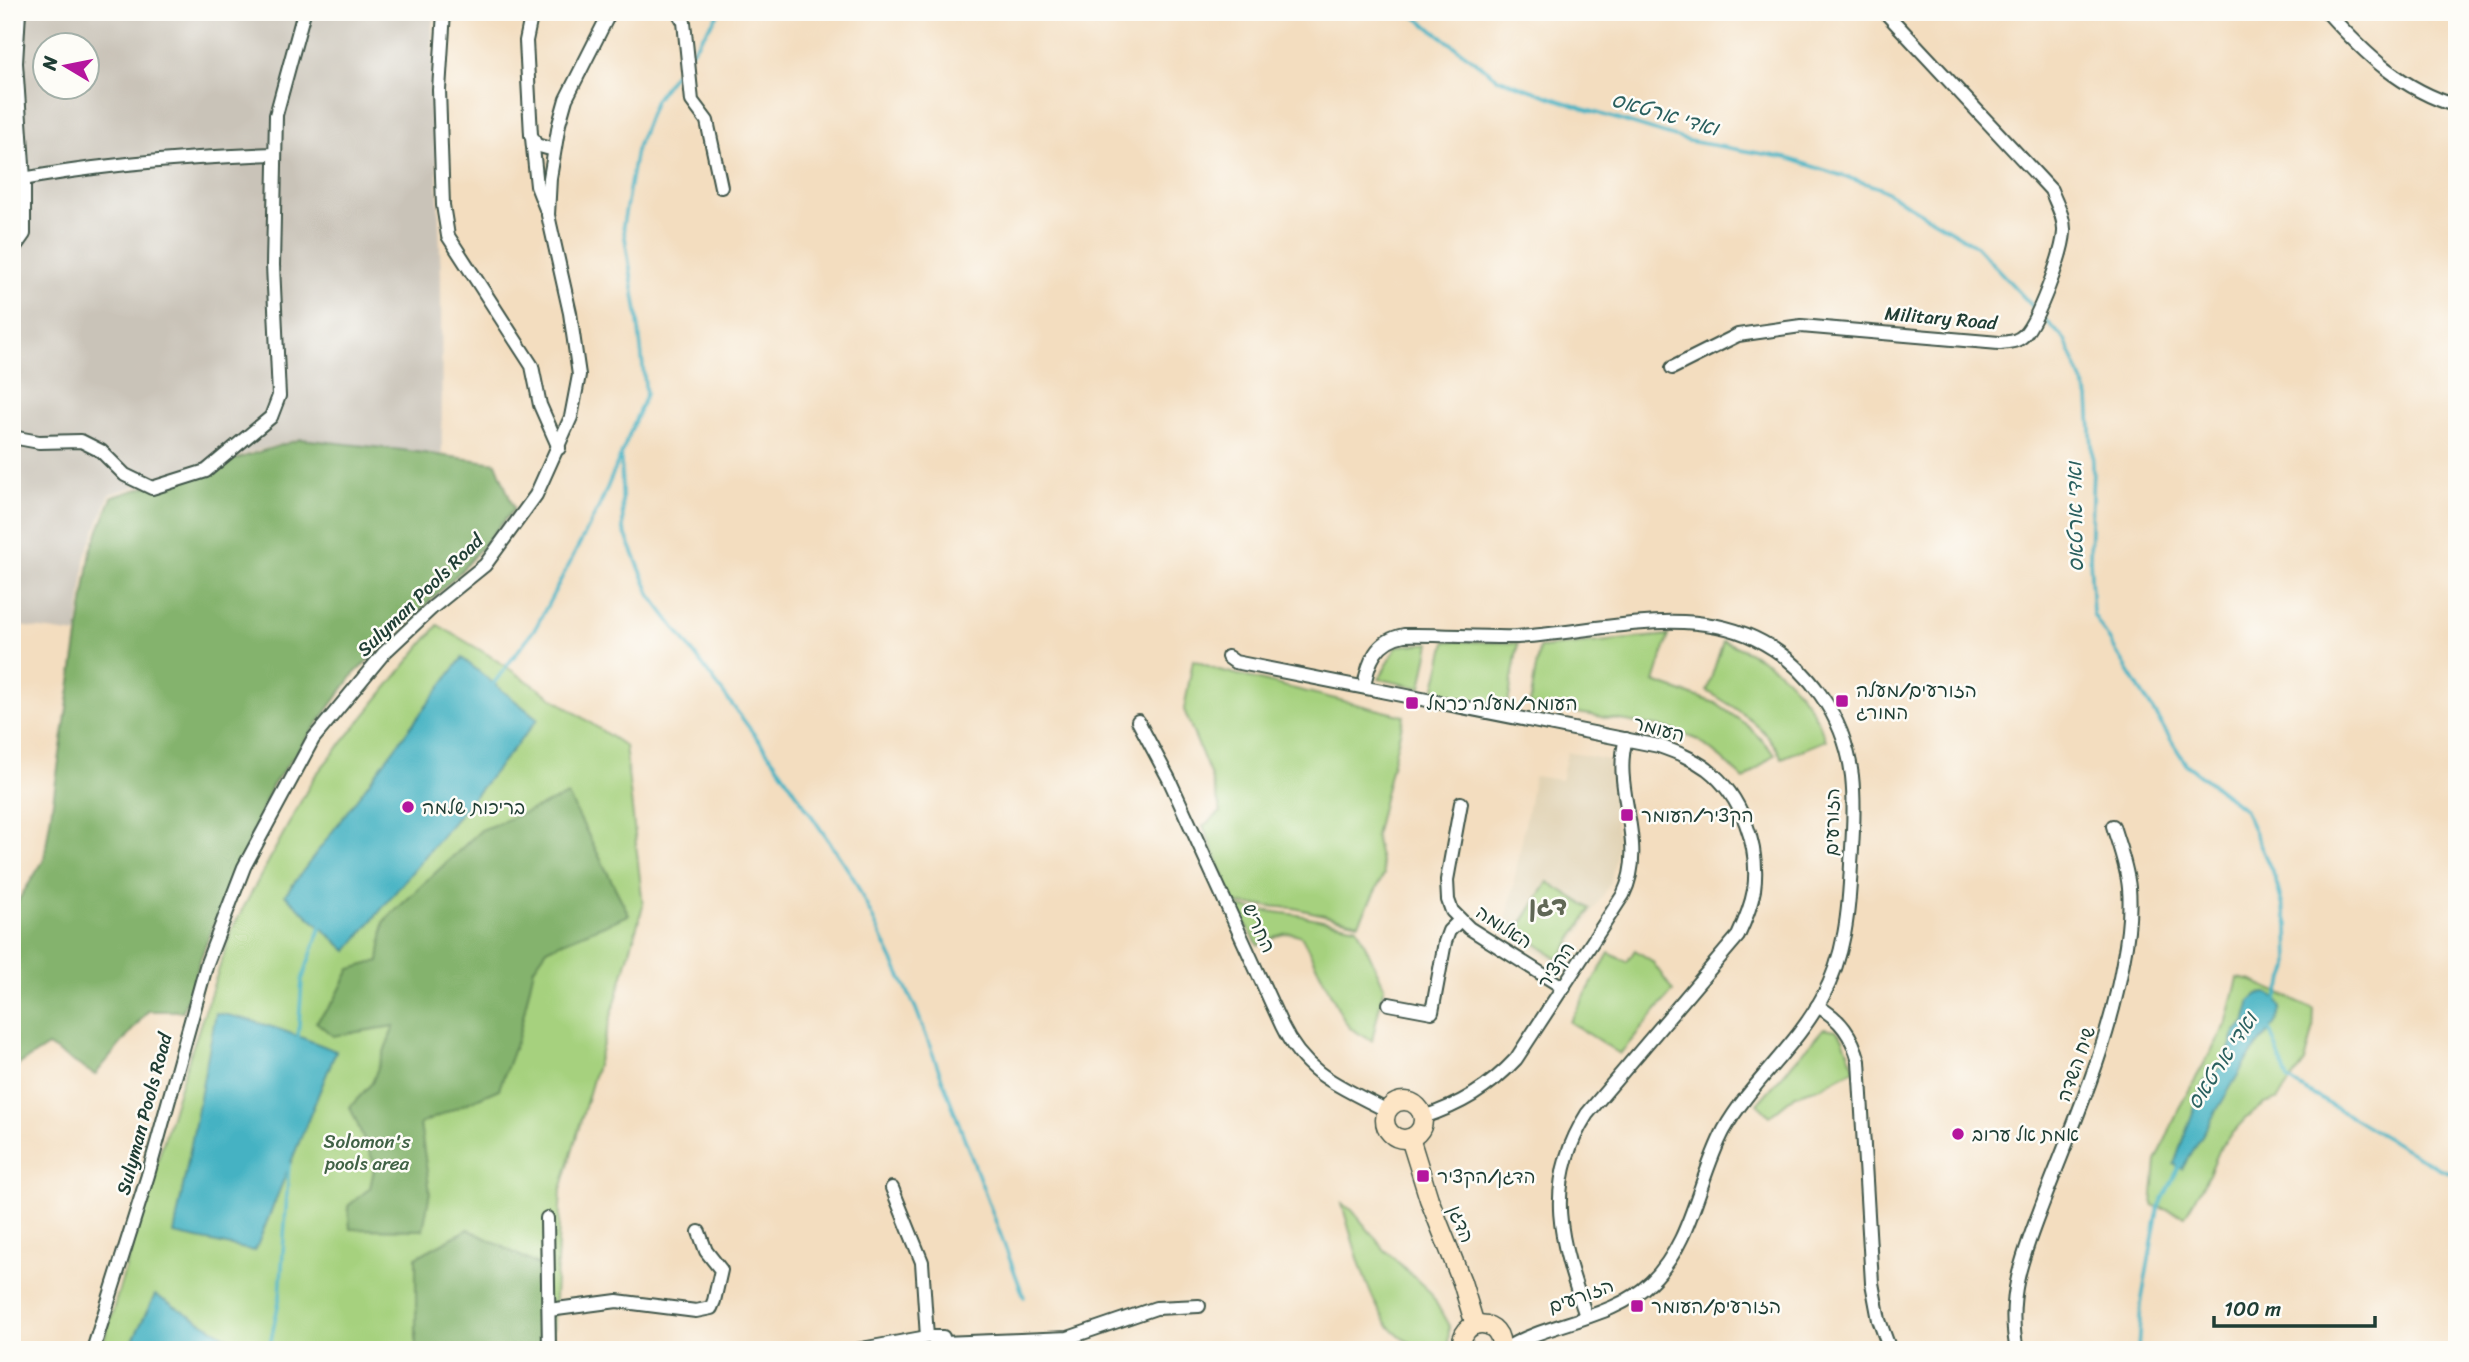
<svg xmlns="http://www.w3.org/2000/svg" width="2469" height="1362" font-family="Sriracha,'Playpen Sans Hebrew',sans-serif">
	<style>
		.built { fill: #e1d3b5 }
		.industrial { fill: #c9c3b8; fill-rule: evenodd }
		.green { fill: #a6d17e; stroke: #628759; stroke-width: 2 }
		.forest { fill: #84b36d; stroke: #527850; stroke-width: 2 }
		.water { fill: #45b2c3; stroke: #32787c; stroke-width: 2 }
		.lines { fill: none; stroke-linecap: round; stroke-linejoin: round }
		.stream { stroke: #45b2c3; stroke-width: 3.5 }
		.street-casing { stroke: #3f5549; stroke-width: 16 }
		.secondary-casing { stroke: #3f5549; stroke-width: 21 }
		.street { stroke: #fff; stroke-width: 12 }
		.secondary { stroke: #fde5c5; stroke-width: 18 }
		.poi-dot { fill: #b5179e; stroke: #fdfcf7; stroke-width: 2.5 }
		.labels { text-anchor: middle; dominant-baseline: central; stroke-width: 5; stroke-linejoin: round; paint-order: stroke }
		.street-label { font-size: 19px; fill: #1f3d34; stroke: #fdfcf7 }
		.poi-label { font-size: 19px; fill: #1f3d34; stroke: #fdfcf7; text-anchor: start }
		.park-label { font-size: 19px; fill: #416246; stroke: #fdfcf7 }
		.water-label { font-size: 21px; font-style: italic; fill: #2a605f; stroke: #fdfcf7 }
		.district-label { font-size: 26px; font-weight: bold; fill: #606855; stroke: #fdfcf7 }
	</style>
	<rect width="100%" height="100%" fill="#fdfcf7"/>
	<filter id="ink" filterUnits="userSpaceOnUse"><feTurbulence type="fractalNoise" baseFrequency=".0143" numOctaves="2"/><feDisplacementMap in="SourceGraphic" scale="14" xChannelSelector="R" yChannelSelector="G"/><feConvolveMatrix kernelMatrix="1 2 1 2 8 2 1 2 1" color-interpolation-filters="sRGB"/></filter>
	<filter id="wash" filterUnits="userSpaceOnUse"><feTurbulence type="fractalNoise" baseFrequency=".00686" numOctaves="4" result="noise"/><feDisplacementMap in="SourceGraphic" scale="28" xChannelSelector="R" yChannelSelector="G"/><feGaussianBlur stdDeviation="1.57" result="paint"/><feColorMatrix in="noise" values="0 0 0 0 0 0 0 0 0 0 0 0 0 0 0 0 0 1.4 0 .05"/><feComposite in="paint" operator="in"/></filter>
	<g filter="url(#wash)">
		<rect width="100%" height="100%" fill="#f3ddbf"/>
		<path class="built" d="M 1567,752 L 1609,760 L 1618,845 L 1611,882 L 1561,965 L 1504,934 L 1534,776 L 1561,780 Z"/>
		<path class="industrial" d="M 12,12 L 437,12 L 432,25 L 441,276 L 442,454 L 300,438 L 110,494 L 86,554 L 77,634 L 12,625 ZM 46,46 L 88,46 L 88,88 L 46,88 Z"/>
		<g class="green">
			<path d="M 438,625 L 487,654 L 625,746 L 643,906 L 561,1190 L 552,1350 L 101,1350 L 184,1073 L 233,927 L 314,777 Z"/>
			<path d="M 1669,635 L 1654,682 L 1715,703 L 1747,725 L 1775,754 L 1744,780 L 1722,759 L 1698,740 L 1667,728 L 1530,705 L 1539,648 Z"/>
			<path d="M 1446,641 L 1518,643 L 1507,710 L 1433,696 Z"/>
			<path d="M 1723,641 C 1776,661 1805,687 1826,740 L 1782,758 C 1767,727 1735,707 1707,691 Z"/>
			<path d="M 1430,643 L 1421,688 L 1379,679 L 1397,646 Z"/>
			<path d="M 1193,660 L 1219,670 L 1404,716 L 1375,836 L 1384,874 L 1359,923 L 1294,908 L 1235,904 L 1203,826 L 1221,812 L 1210,774 L 1184,710 Z"/>
			<path d="M 1548,882 L 1591,909 L 1559,959 L 1517,931 Z"/>
			<path d="M 1236,907 L 1298,915 L 1357,927 L 1384,986 L 1372,1041 L 1350,1028 L 1345,1022 L 1302,937 C 1289,927 1272,939 1258,945 Z"/>
			<path d="M 1635,950 L 1652,961 L 1673,991 L 1620,1054 L 1570,1022 L 1609,953 L 1627,962 Z"/>
			<path d="M 2238,978 L 2253,981 L 2314,1009 L 2313,1031 L 2305,1062 L 2277,1100 L 2265,1104 L 2245,1119 L 2222,1144 L 2209,1174 L 2185,1216 L 2152,1205 L 2156,1162 L 2179,1108 L 2226,1025 Z"/>
			<path d="M 1824,1028 L 1836,1030 L 1843,1039 L 1855,1069 L 1821,1087 L 1796,1095 L 1770,1116 L 1757,1104 Z"/>
			<path d="M 1342,1204 L 1352,1210 L 1384,1249 L 1430,1292 L 1449,1326 L 1448,1350 C 1430,1350 1411,1346 1397,1334 C 1370,1312 1352,1238 1342,1204 Z"/>
		</g>
		<g class="forest">
			<path d="M 301,439 L 402,450 L 496,463 L 514,509 L 461,571 L 354,674 L 272,786 L 204,949 L 183,1011 L 148,1011 L 95,1075 L 48,1046 L 12,1069 L 12,910 L 44,860 L 91,550 L 112,497 Z"/>
			<path d="M 568,795 L 629,915 L 548,948 L 534,968 L 519,1035 L 499,1089 L 420,1124 L 430,1192 L 423,1230 L 350,1229 L 348,1206 L 370,1188 L 375,1165 L 350,1107 L 372,1083 L 394,1026 L 333,1036 L 316,1022 L 334,1001 L 350,969 L 379,961 L 384,921 L 481,830 Z"/>
			<path d="M 468,1229 L 544,1268 L 541,1350 L 416,1350 L 416,1257 Z"/>
		</g>
		<g class="water">
			<path d="M 462,658 L 538,719 L 347,951 L 285,895 Z"/>
			<path d="M 2267,993 L 2277,999 L 2281,1007 L 2276,1023 L 2248,1058 L 2182,1169 L 2174,1164 L 2204,1082 L 2224,1064 L 2235,1032 L 2245,1023 L 2251,1000 L 2258,994 Z"/>
			<path d="M 216,1013 C 259,1020 296,1035 336,1051 L 255,1251 L 174,1234 Z"/>
			<path d="M 155,1295 L 248,1349 L 247,1350 L 128,1350 Z"/>
		</g>
		<g class="lines">
			<g class="stream">
				<path d="M 1409,12 L 1497,78 L 1584,109 L 1689,141 L 1787,158 L 1880,188 L 1975,245 L 2035,309"/>
				<path d="M 691,52 L 720,12"/>
				<path d="M 2041,315 L 2065,340 L 2089,398 L 2093,465 L 2090,558 L 2093,614 L 2186,764 L 2244,809 L 2275,878 L 2288,925 L 2289,968 L 2276,1000"/>
				<path d="M 621,455 L 623,528 L 651,596 L 780,769 L 853,877 L 916,1009 L 1024,1297"/>
				<path d="M 491,687 L 536,627 L 600,505 L 646,394 L 637,312 L 623,225 L 636,150 L 655,100 L 684,61"/>
				<path d="M 2269,1028 L 2288,1080 L 2438,1168 L 2457,1175"/>
				<path d="M 298,1038 L 302,980 L 322,923"/>
				<path d="M 269,1350 L 280,1296 L 289,1164"/>
				<path d="M 2138,1350 L 2141,1304 L 2158,1209 L 2181,1163"/>
			</g>
		</g>
	</g>
	<g filter="url(#ink)">
		<g class="lines">
			<g class="street-casing">
				<g id="street">
					<path d="M 444,12 L 439,90 L 443,205 L 448,236 L 532,366 L 540,405 L 559,448"/>
					<path d="M 532,12 L 526,41 L 531,135 L 536,145 L 554,150"/>
					<path d="M 678,12 L 684,22 L 692,101 L 707,121 L 721,187"/>
					<path d="M 2327,12 C 2365,54 2401,89 2457,106"/>
					<path d="M 532,138 L 537,186 L 546,209"/>
					<path d="M 12,181 C 98,164 188,157 275,154"/>
					<path d="M 12,251 L 24,234 L 24,179 L 16,63 L 19,12"/>
					<path d="M 1672,368 L 1738,335 L 1801,326 L 1999,343 C 2009,342 2017,342 2024,335 C 2038,320 2063,253 2064,232 C 2065,218 2056,203 2051,190 L 1885,12"/>
					<path d="M 12,437 L 39,442 L 81,441 L 101,451 L 125,475 L 152,488 L 206,471 L 271,417 L 279,396 L 273,265 L 276,115 L 304,12"/>
					<path d="M 1228,657 L 1235,662 L 1659,746 C 1676,752 1692,758 1707,769 C 1742,796 1760,847 1754,890 C 1751,907 1745,921 1738,936 L 1587,1114 C 1542,1185 1561,1243 1586,1316"/>
					<path d="M 1364,687 C 1368,661 1377,640 1404,635 C 1442,634 1479,638 1517,637 C 1592,633 1684,604 1754,638 C 1807,663 1845,717 1852,776 C 1855,805 1853,835 1851,864 C 1849,911 1845,956 1822,998 C 1796,1047 1751,1082 1724,1130 C 1698,1179 1692,1243 1651,1282 C 1611,1321 1549,1321 1503,1350"/>
					<path d="M 1138,721 L 1169,779 L 1282,1026 C 1306,1076 1342,1087 1388,1111"/>
					<path d="M 1461,803 L 1447,880 L 1448,900 L 1452,911 L 1469,928 L 1564,988"/>
					<path d="M 1389,1004 L 1432,1012 L 1445,942 L 1449,931 L 1459,921"/>
					<path d="M 1817,1006 C 1841,1019 1852,1036 1859,1061 L 1872,1283 L 1879,1320 L 1890,1350"/>
					<path d="M 1423,1117 C 1460,1105 1489,1088 1516,1059 L 1623,895 C 1649,842 1611,791 1626,739"/>
					<path d="M 892,1188 L 922,1262 L 927,1337 L 943,1337 L 943,1343 L 1068,1338 L 1156,1308 L 1199,1306"/>
					<path d="M 547,1218 L 549,1350"/>
					<path d="M 549,1310 L 617,1301 L 696,1311 L 711,1308 L 714,1301 L 721,1270 L 706,1251 L 699,1232"/>
					<path d="M 93,1350 L 148,1175 L 207,963 L 244,867 L 313,739 L 384,653 L 433,607 L 485,565 L 536,495 L 571,417 L 579,375 L 570,313 L 548,215 L 550,178 L 559,124 L 566,99 L 610,12"/>
					<path d="M 856,1350 L 927,1337"/>
					<path d="M 2017,1350 C 2005,1296 2025,1250 2044,1200 C 2074,1122 2109,1045 2123,962 C 2128,937 2131,913 2129,888 C 2127,866 2119,846 2113,826"/>
				</g>
			</g>
			<g class="secondary-casing">
				<g id="secondary">
					<circle cx="1404" cy="1120" r="19"/>
					<path d="M 1410,1138 L 1429,1199 L 1462,1282 L 1475,1325"/>
					<path d="M 1462,1350 C 1457,1315 1506,1316 1500,1350"/>
				</g>
			</g>
			<use href="#street" class="street"/>
			<use href="#secondary" class="secondary"/>
		</g>
	</g>
	<g class="poi-dot">
		<rect x="1835" y="694" width="14" height="14" rx="3.5"/>
		<rect x="1405" y="696" width="14" height="14" rx="3.5"/>
		<circle cx="408" cy="807" r="7"/>
		<rect x="1620" y="808" width="14" height="14" rx="3.5"/>
		<circle cx="1958" cy="1134" r="7"/>
		<rect x="1416" y="1169" width="14" height="14" rx="3.5"/>
		<rect x="1630" y="1299" width="14" height="14" rx="3.5"/>
	</g>
	<g class="labels">
		<g class="street-label">
			<text transform="translate(1941 318) rotate(5)">Military Road</text>
			<text transform="translate(420 595) rotate(-44)">Sulyman Pools Road</text>
			<text transform="translate(1659 729) rotate(15)">העומר</text>
			<text transform="translate(1832 822) rotate(-89)">הזורעים</text>
			<text transform="translate(1504 927) rotate(33)">האלומה</text>
			<text transform="translate(1259 928) rotate(65)">החריש</text>
			<text transform="translate(1556 965) rotate(-57)">הקציר</text>
			<text transform="translate(2076 1064) rotate(-70)">שיח השדה</text>
			<text transform="translate(144 1114) rotate(-75)">Sulyman Pools Road</text>
			<text transform="translate(1461 1224) rotate(68)">הדגן</text>
			<text transform="translate(1581 1296) rotate(-20)">הזורעים</text>
		</g>
		<g class="poi-label">
			<text x="1856" y="690">הזורעים/מעלה<tspan x="1856" dy="22">המורג</tspan></text>
			<text x="1426" y="703">העומר/מעלה כרמל</text>
			<text x="422" y="807">בריכות שלמה</text>
			<text x="1641" y="815">הקציר/העומר</text>
			<text x="1972" y="1134">אמת אל ערוב</text>
			<text x="1437" y="1176">הדגן/הקציר</text>
			<text x="1651" y="1306">הזורעים/העומר</text>
		</g>
		<g class="park-label">
			<text x="367" y="1141">Solomon's<tspan x="367" dy="22">pools area</tspan></text>
		</g>
		<g class="water-label">
			<text transform="translate(1665 114) rotate(16)">ואדי ארטאס</text>
			<text transform="translate(2075 517) rotate(-91)">ואדי ארטאס</text>
			<text transform="translate(2222 1061) rotate(-57)">ואדי ארטאס</text>
		</g>
		<g class="district-label">
			<text x="1548" y="906">דגן</text>
		</g>
	</g>
	<rect width="2469" height="1362" fill="none" stroke="#fdfcf7" stroke-width="42"/>
	<g transform="translate(66 66) rotate(280)"><circle r="33" fill="#fdfcf7" stroke="#a4b0a9" stroke-width="2"/>
	<path d="M0-5L12 26L0 18L-12 26Z" fill="#b5179e"/>
	<text y="-10" font-size="19" font-weight="bold" text-anchor="middle" fill="#1f3d34">N</text>
	</g>
	<path d="M2214 1316v10h161v-10" fill="none" stroke="#1f3d34" stroke-width="3.5"/>
	<text x="2224" y="1316" font-size="21" fill="#1f3d34" stroke="#fdfcf7" stroke-width="5" paint-order="stroke">100 m</text>
</svg>
